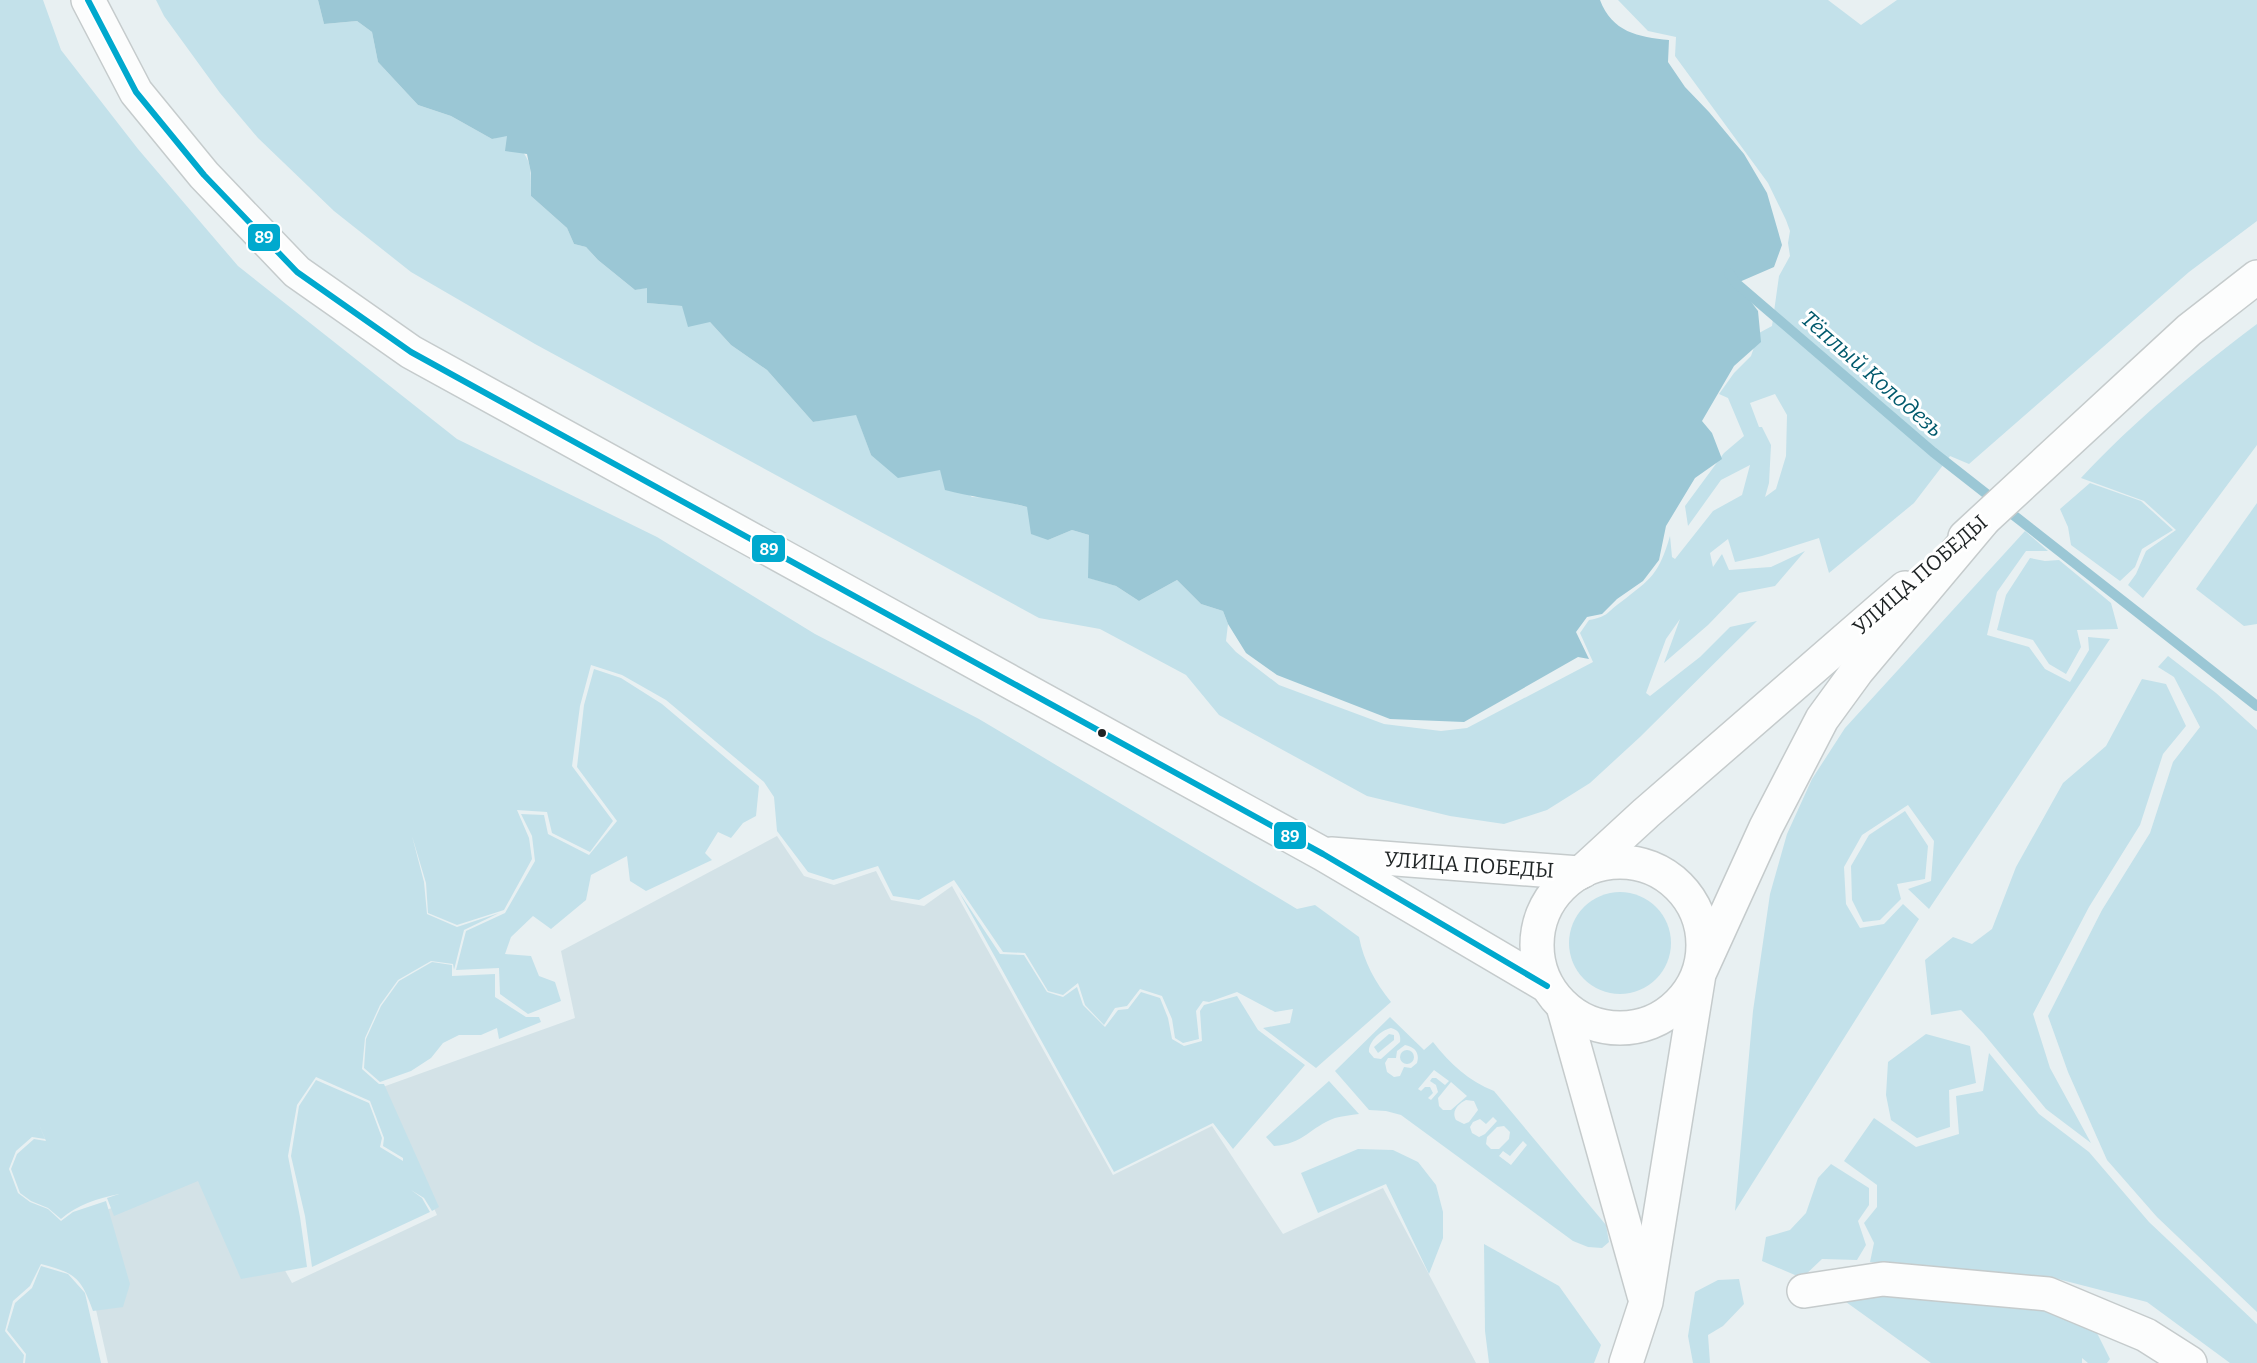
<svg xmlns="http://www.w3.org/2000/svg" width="2257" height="1363" font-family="Bitter,serif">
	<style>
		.built { fill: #d3e2e7 }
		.green { fill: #c3e1ea; fill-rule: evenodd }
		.water { fill: #9bc7d5 }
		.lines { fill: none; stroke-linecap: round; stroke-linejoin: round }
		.stream { stroke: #9bc7d5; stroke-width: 10 }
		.street-casing { stroke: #c5cbcc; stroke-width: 36 }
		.secondary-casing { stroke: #c5cbcc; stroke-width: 36 }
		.street { stroke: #fcfdfd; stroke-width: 33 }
		.secondary { stroke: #fcfdfd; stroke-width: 33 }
		.bus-1-casing { stroke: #fff; stroke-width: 10 }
		.bus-1 { stroke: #00a9ce; stroke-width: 6 }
		.bus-dot { fill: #1f2425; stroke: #fff; stroke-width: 2 }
		.labels { text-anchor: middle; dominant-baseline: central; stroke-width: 6; stroke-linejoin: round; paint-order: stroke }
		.street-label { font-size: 21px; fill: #1f2425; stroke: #fff }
		.water-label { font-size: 22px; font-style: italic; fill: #00596c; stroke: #fff }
		.line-badge { stroke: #fff; stroke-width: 2 }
		.badge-label { font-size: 16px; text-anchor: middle; font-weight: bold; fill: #fff }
	</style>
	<rect width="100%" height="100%" fill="#e8f0f2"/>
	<path class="built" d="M 777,836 L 804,876 L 834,885 L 876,871 L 891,900 L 924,906 L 952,886 L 1113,1175 L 1212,1126 L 1283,1234 L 1383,1188 L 1476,1363 L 108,1363 L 76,1221 L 227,1166 L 292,1283 L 437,1215 L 380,1088 L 575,1018 L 561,951 Z"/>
	<g class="green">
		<path d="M 0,0 L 43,0 L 61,50 L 138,149 L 238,266 L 457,439 L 657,537 L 815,634 L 979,719 L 1297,909 L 1315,905 L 1359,937 C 1364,962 1375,982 1391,1002 L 1316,1068 L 1263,1028 L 1290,1023 L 1293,1009 L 1275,1012 L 1237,992 L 1209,1002 L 1203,1001 L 1196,1011 L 1199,1039 L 1183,1043 L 1175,1038 L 1172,1019 L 1162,996 L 1140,989 L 1127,1006 L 1115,1008 L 1104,1025 L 1085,1005 L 1078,983 L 1063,995 L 1048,991 L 1025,953 L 1003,952 L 954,880 L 919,900 L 893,896 L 878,866 L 833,880 L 808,872 L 777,831 L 774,797 L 764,782 L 666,700 L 622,675 L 591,665 L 580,706 L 572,766 L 613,821 L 590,852 L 552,833 L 547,812 L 517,810 L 529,838 L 532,859 L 504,910 L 457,925 L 428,913 L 426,883 L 412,836 L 424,882 L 427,914 L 457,927 L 499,913 L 464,930 L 454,970 L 453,964 L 431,961 L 398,980 L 380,1005 L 365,1038 L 362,1069 L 379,1084 L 384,1084 L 439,1207 L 432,1211 L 424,1198 L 411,1190 L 422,1198 L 430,1212 L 312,1267 L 305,1216 L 291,1156 L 299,1106 L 316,1080 L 369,1103 L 382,1138 L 380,1147 L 403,1161 L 403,1158 L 383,1146 L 384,1138 L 370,1101 L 316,1077 L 297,1105 L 288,1156 L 300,1217 L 307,1267 L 241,1279 L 198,1181 L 114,1216 L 107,1198 L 119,1194 C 98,1198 77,1205 61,1219 L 48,1208 L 31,1201 L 20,1193 L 11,1169 L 17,1154 L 34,1139 L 46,1141 L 38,1122 L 45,1139 L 32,1137 L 16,1151 L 9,1169 L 18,1193 L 30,1202 L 48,1209 L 61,1221 L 73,1212 L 106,1201 L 130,1284 L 123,1307 L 93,1311 C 81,1277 75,1273 41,1264 L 30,1286 L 13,1301 L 5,1331 L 24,1355 L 23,1363 L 0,1363 Z"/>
		<path d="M 156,0 L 318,0 L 324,24 L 357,21 L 372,32 L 378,62 L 418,105 L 451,116 L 492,139 L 507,135 C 532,159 531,162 531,196 L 567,228 L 574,244 L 586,247 L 598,260 L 635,290 L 648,287 L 647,303 L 682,306 L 710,322 L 731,345 L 767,370 L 813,422 L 856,414 L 871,455 L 940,470 L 972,497 L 992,498 L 1027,507 L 1048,540 L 1072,530 L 1089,535 L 1089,578 L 1116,586 L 1139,601 L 1177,580 L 1201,604 L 1223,611 L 1228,624 L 1226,641 L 1236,652 L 1279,685 L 1384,724 L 1441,731 L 1467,728 L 1593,662 L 1580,633 L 1589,620 C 1608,617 1607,612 1621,602 C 1651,579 1659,574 1670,536 L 1672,557 L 1675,559 L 1713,511 L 1742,495 L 1750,465 L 1721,480 L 1688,526 L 1685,506 L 1724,453 L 1744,436 L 1728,398 L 1719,394 L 1734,373 L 1751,356 L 1759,333 L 1772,326 L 1779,276 L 1790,256 L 1788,243 L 1790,231 L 1786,220 L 1768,183 L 1675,56 L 1676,37 L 1648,31 L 1618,0 L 1828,0 L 1861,25 L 1897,0 L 2257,0 L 2257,221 L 2189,272 L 1969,464 L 1950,456 L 1914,503 L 1829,573 L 1819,538 L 1762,556 L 1735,562 L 1728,539 L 1710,553 L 1713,567 L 1722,554 L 1729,570 L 1771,567 L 1805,551 L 1775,586 L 1739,593 L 1708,625 L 1664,663 L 1680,619 L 1666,639 L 1646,693 L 1650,696 L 1700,657 L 1730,627 L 1757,621 L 1640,737 L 1590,783 L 1547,810 L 1504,824 L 1450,816 L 1367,796 L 1219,715 L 1186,675 L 1100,629 L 1039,618 L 535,344 L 411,272 L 334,211 L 258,138 L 220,93 L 164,16 ZM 1775,394 L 1787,415 L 1786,456 L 1776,489 L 1765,497 L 1769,483 L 1771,445 L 1762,427 L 1759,427 L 1750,403 Z"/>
		<path d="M 2257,324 L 2257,445 L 2143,598 L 2128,585 L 2136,574 L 2146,551 L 2176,530 L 2144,501 L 2081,478 C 2132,423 2197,369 2257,324 Z"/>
		<path d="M 2090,483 L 2141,501 L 2173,530 L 2142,549 L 2135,567 L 2120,581 L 2071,545 L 2068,527 L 2060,509 Z"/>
		<path d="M 2257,503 L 2257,624 L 2244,626 L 2196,589 Z"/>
		<path d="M 2025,531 L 2048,551 L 2026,551 L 1997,592 L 1987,635 L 2029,647 L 2045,669 L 2070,682 L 2089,650 L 2088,637 L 2110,639 L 1929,909 L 1908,889 L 1931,881 L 1934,841 L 1908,805 L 1862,835 L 1844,867 L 1846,904 L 1860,928 L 1884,924 L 1903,904 L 1919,919 L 1735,1211 L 1753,1011 L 1770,894 L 1787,834 L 1812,779 L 1845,728 Z"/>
		<path d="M 2030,558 L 2045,561 L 2059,560 L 2111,603 L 2118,629 L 2077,630 L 2081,647 L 2066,674 L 2049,664 L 2033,640 L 1997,630 L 2006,595 Z"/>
		<path d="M 2168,656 L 2216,693 L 2257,730 L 2257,1312 L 2157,1217 L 2107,1160 L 2068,1072 L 2048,1016 L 2102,910 L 2150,833 L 2173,762 L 2200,727 L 2174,677 L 2158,667 Z"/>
		<path d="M 594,669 L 621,678 L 662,704 L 759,786 L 756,816 L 743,823 L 731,838 L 718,832 L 705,853 L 712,860 L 646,891 L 630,881 L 627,856 L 591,875 L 586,900 L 551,929 L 533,916 L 511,937 L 505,954 L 531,956 L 539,976 L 555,982 L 561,1001 L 528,1014 L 500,994 L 499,968 L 456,970 L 466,931 L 505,913 L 535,861 L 532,836 L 521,814 L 544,815 L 548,834 L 589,855 L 617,821 L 577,767 L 584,705 Z"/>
		<path d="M 2142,679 L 2166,684 L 2186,726 L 2163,754 L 2140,825 L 2089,907 L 2033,1014 L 2050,1068 L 2091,1143 L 2046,1109 L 1983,1033 L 1961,1010 L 1931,1015 L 1925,960 L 1953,937 L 1972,944 L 1992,929 L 2016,867 L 2063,783 L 2106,746 Z"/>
		<path d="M 1905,811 L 1928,846 L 1925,879 L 1897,884 L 1901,899 L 1880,920 L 1863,922 L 1852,900 L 1851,866 L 1869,835 Z"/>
		<path d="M 959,892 L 1000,954 L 1024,955 L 1047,992 L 1063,997 L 1077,987 L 1083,1005 L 1105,1027 L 1118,1010 L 1128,1009 L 1141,992 L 1160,998 L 1168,1018 L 1172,1039 L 1184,1046 L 1202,1041 L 1200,1011 L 1204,1005 L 1237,996 L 1258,1030 L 1305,1065 L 1233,1149 L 1213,1123 L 1114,1172 Z"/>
		<circle cx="1620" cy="943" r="51"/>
		<path d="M 432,962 L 452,965 L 452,976 L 495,974 L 495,997 L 526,1017 L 539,1017 L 541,1022 L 499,1039 L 497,1028 L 481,1035 L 459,1035 L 443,1043 L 431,1058 L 411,1071 L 380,1082 L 364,1068 L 366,1039 L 381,1006 L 399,981 Z"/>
		<path d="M 1390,1017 L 1424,1050 L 1433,1042 C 1450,1064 1469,1081 1494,1091 L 1606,1225 L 1609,1242 L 1602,1248 L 1588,1247 L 1573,1241 L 1401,1115 L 1386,1111 L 1369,1110 L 1335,1071 ZM 1391,1028 C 1399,1030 1401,1035 1400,1042 L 1381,1059 L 1374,1058 L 1369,1052 C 1368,1042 1381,1030 1391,1028 ZM 1405,1045 C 1415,1047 1420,1053 1417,1063 L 1411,1068 L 1404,1067 L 1400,1076 L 1394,1077 L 1387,1072 L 1385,1063 L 1388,1058 L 1396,1058 L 1397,1051 ZM 1434,1070 L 1449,1081 L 1445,1085 L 1436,1078 L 1432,1078 L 1430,1081 L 1436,1085 L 1438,1092 L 1431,1100 L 1428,1098 L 1433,1093 L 1430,1087 L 1425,1087 L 1421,1091 L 1418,1089 ZM 1451,1082 L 1467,1096 L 1451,1110 L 1443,1110 L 1439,1106 L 1438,1098 ZM 1466,1100 L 1474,1101 L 1478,1110 L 1469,1122 L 1464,1124 L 1456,1120 C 1451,1111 1458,1104 1466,1100 ZM 1493,1117 L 1497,1121 L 1485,1134 L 1479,1137 L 1472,1133 L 1470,1127 L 1473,1122 L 1480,1119 L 1486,1124 ZM 1504,1126 L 1510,1132 L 1509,1139 L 1499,1149 L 1491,1149 L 1486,1144 L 1487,1137 L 1497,1127 ZM 1523,1141 L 1527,1145 L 1511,1165 L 1499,1156 L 1503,1151 L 1510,1156 Z"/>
		<path d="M 1389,1034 L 1394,1035 L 1394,1040 L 1378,1053 L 1374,1047 Z"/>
		<path d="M 1926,1034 L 1970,1046 L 1976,1083 L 1949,1090 L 1950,1127 L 1917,1138 L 1891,1120 L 1886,1095 L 1888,1062 Z"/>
		<circle cx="1407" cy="1057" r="7"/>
		<path d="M 1989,1053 L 2039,1114 L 2089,1152 L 2149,1222 L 2257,1324 L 2257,1363 L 2230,1363 L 2147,1302 L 2054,1278 L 1870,1262 L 1874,1243 L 1864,1223 L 1877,1207 L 1877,1185 L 1844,1161 L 1874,1118 L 1916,1147 L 1959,1134 L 1956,1096 L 1983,1091 Z"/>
		<path d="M 1329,1081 L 1359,1114 C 1351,1115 1342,1116 1335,1118 C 1310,1127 1304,1144 1274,1146 L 1266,1137 Z"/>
		<path d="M 1358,1149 L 1393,1150 L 1418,1162 L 1436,1185 L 1443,1212 L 1443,1238 L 1429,1274 L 1386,1184 L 1318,1213 L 1301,1173 Z"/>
		<path d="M 1831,1164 L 1869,1188 L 1869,1205 L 1858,1221 L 1866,1245 L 1857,1260 L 1822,1259 L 1802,1278 L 1762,1261 L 1766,1237 L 1790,1230 L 1806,1213 L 1818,1178 Z"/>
		<path d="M 1484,1244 L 1559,1286 L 1601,1345 L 1594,1363 L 1489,1363 L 1485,1331 Z"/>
		<path d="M 41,1266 L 68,1274 L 85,1293 L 101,1363 L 25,1363 L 26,1354 L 7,1330 L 15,1303 L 32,1288 Z"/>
		<path d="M 1739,1279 L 1744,1304 L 1723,1326 L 1708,1335 L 1710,1363 L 1693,1363 L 1688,1336 L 1695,1292 L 1718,1280 Z"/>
		<path d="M 1875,1292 L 2038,1303 L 2097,1333 L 2110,1359 L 2107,1363 L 2088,1363 L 2082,1358 L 2082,1363 L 1931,1363 L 1846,1302 Z"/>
	</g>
	<path class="water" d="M 318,0 L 1600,0 C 1612,32 1638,37 1669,40 L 1668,62 L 1685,87 L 1709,112 L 1744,154 L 1767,193 L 1782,245 L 1774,267 L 1737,283 L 1758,311 L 1761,342 L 1734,366 L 1702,421 L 1712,433 L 1722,459 L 1695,478 L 1666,526 L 1659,560 L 1643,581 L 1617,599 L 1602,614 L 1587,617 L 1576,632 L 1589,659 L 1578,657 L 1464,722 L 1390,719 L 1277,675 L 1246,653 L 1228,624 L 1223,611 L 1201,604 L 1177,580 L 1139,601 L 1116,586 L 1088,578 L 1089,535 L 1072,530 L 1048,540 L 1031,534 L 1027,507 C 1000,500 972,497 945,490 L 940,470 L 898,478 L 871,455 L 856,415 L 813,422 L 767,370 L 731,345 L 710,322 L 688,327 L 682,306 L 647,303 L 647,288 L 635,290 L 598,260 L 586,247 L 574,244 L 567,228 L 531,196 L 531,173 L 527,154 L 505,151 L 507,136 L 492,139 L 451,116 L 418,105 L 378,62 L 372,32 L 357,21 L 324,24 Z"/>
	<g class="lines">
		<path class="stream" d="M 1729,273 L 1736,283 L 1933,452 L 2257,706"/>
		<g class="street-casing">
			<path id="street" d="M 1804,1291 L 1883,1279 L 2048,1294 L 2146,1335 L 2190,1363"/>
		</g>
		<g class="secondary-casing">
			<g id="secondary">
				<path d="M 88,0 L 136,92 L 204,175 L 297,272 L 411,352 L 1323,854 L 1547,986"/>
				<path d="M 1965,537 L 2189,330 L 2257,277"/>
				<path d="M 1331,854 L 1579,873"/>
				<circle cx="1620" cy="945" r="83"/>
				<path d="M 1583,871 L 1646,813 L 1905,588"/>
				<path d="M 1563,1006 L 1644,1295"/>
				<path d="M 1626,1363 L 1646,1302 L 1699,974 L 1766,827 L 1822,719 L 1857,671 L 1982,522"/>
			</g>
		</g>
		<use href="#street" class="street"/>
		<use href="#secondary" class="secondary"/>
		<g class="bus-1-casing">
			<path id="bus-1" d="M 88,0 L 136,92 L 204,175 L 297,272 L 411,352 L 1323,854 L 1547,986"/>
		</g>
		<use href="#bus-1" class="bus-1"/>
	</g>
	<circle class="bus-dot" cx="1102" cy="733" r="5"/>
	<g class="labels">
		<g class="street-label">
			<text transform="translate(1920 575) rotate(-41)">УЛИЦА ПОБЕДЫ</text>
			<text transform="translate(1469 865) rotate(4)">УЛИЦА ПОБЕДЫ</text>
		</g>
		<g class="water-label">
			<text transform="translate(1872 374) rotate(41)">Тёплый Колодезь</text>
		</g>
	</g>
	<g class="line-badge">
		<rect x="247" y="223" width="34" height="29" rx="6" fill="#00a9ce"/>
		<rect x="751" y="534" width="35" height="29" rx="6" fill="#00a9ce"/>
		<rect x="1273" y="821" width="34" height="29" rx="6" fill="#00a9ce"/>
	</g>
	<g class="badge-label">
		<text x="264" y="243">89</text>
		<text x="769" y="555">89</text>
		<text x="1290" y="842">89</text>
	</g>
</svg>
